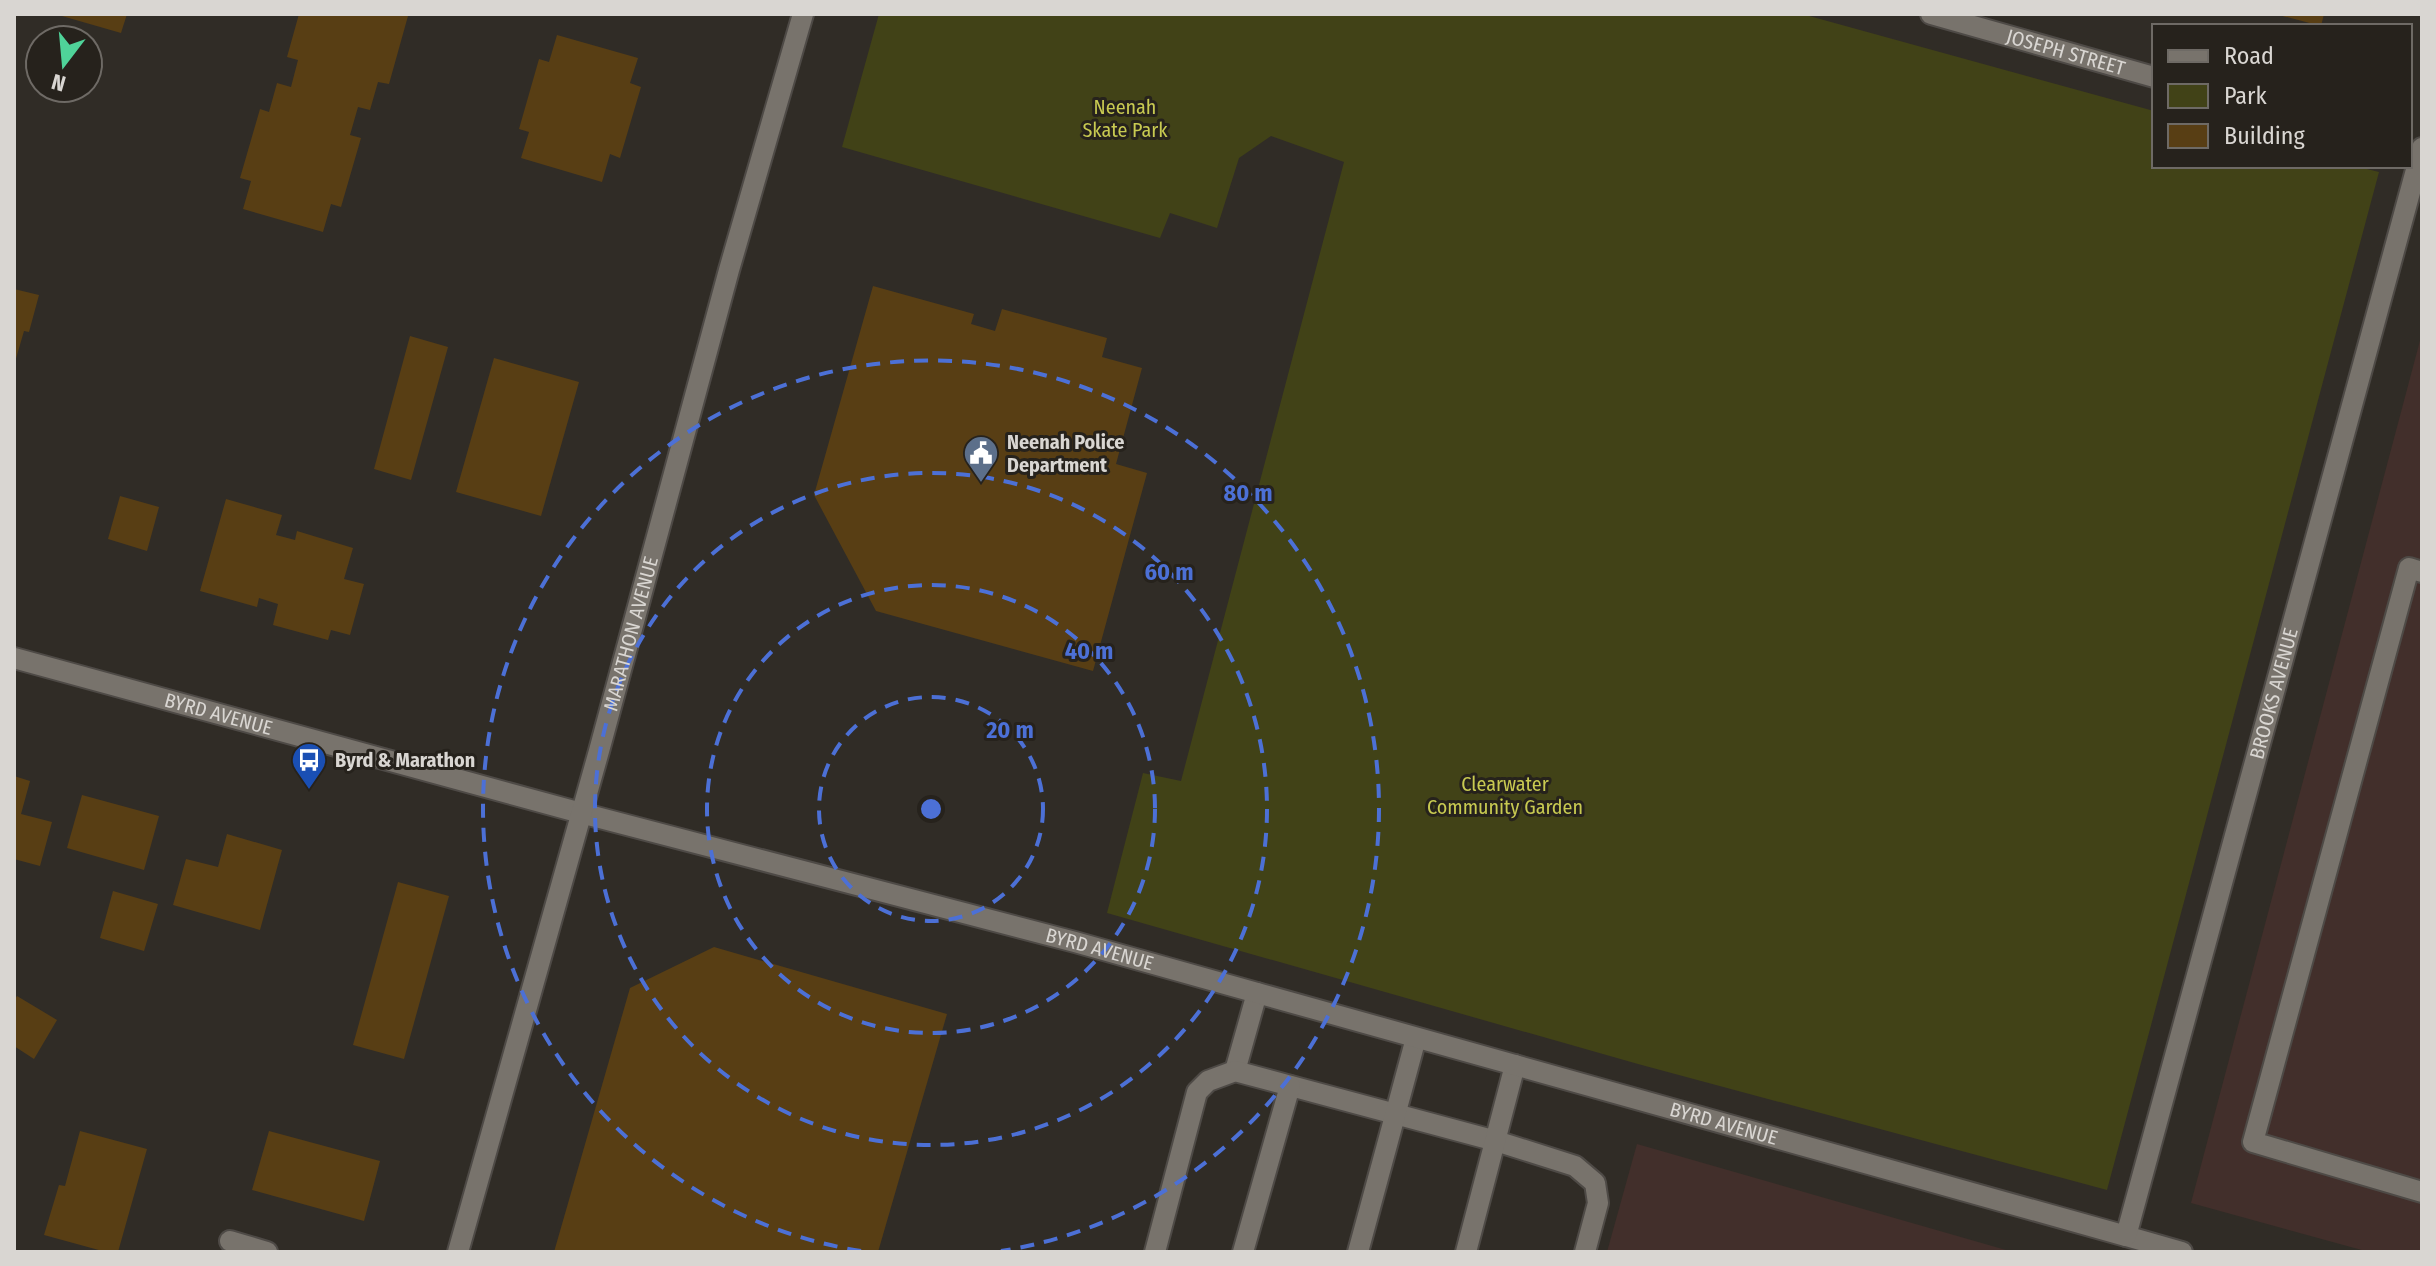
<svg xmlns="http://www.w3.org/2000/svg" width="2436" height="1266" font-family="'Fira Sans Condensed',sans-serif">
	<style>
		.industrial { fill: #422f2b }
		.green { fill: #414217 }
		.building { fill: #583e14 }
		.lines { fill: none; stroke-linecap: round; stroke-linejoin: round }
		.service-casing { stroke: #4e4a46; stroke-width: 24 }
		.minor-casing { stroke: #4e4a46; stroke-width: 24 }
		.tertiary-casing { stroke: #4e4a46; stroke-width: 24 }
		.service { stroke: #78736c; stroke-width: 20 }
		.minor { stroke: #78736c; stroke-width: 20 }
		.tertiary { stroke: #78736c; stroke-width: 20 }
		.ring { fill: none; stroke: #4c70d6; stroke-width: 4; stroke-dasharray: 14 10 }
		.labels { text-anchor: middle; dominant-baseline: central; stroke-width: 6; stroke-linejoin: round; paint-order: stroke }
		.street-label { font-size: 20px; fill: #d9d6d2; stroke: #26221c }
		.park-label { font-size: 20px; fill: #c8ca51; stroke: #26221c }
		.poi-label { font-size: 20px; font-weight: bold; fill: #d9d6d2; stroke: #26221c; text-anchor: start }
		.centre { fill: #4c70d6; stroke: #26221c; stroke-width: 4 }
		.ring-label { font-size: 24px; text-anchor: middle; font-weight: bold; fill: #4c70d6; stroke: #26221c; stroke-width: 6; stroke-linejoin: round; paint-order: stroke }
	</style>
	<rect width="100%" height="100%" fill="#302c26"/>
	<g class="industrial">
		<path d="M 2422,333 L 2422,1252 L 2369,1252 L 2191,1203 Z"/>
		<path d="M 1637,1144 L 2013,1252 L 1607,1252 Z"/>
	</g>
	<path class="green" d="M 879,14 L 1802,14 L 2154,111 L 2154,166 L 2355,166 L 2379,172 L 2107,1190 L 1638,1064 L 1107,913 L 1143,773 L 1181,781 L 1344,162 L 1271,136 L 1239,158 L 1217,228 L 1170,213 L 1160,238 L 842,147 Z"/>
	<g class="building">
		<path d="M 55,14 L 127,14 L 121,33 Z"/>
		<path d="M 299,14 L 408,16 L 389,84 L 378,82 L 370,110 L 358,107 L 350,135 L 361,138 L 341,207 L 331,204 L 323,232 L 243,209 L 251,181 L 240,178 L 260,109 L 269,112 L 277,83 L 291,87 L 298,60 L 287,57 Z"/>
		<path d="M 2275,14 L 2324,14 L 2321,26 Z"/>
		<path d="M 557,35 L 638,58 L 630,83 L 641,87 L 620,158 L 610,154 L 602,182 L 521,158 L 529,132 L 519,129 L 539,59 L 549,62 Z"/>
		<path d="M 873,286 L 974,314 L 971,324 L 995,331 L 1002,309 L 1107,338 L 1102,357 L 1142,368 L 1116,464 L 1147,473 L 1093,671 L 876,611 L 814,495 Z"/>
		<path d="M 14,289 L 39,295 L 29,332 L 24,331 L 15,362 Z"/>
		<path d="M 410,336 L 448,347 L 411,480 L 374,469 Z"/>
		<path d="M 494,358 L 579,382 L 541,516 L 456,492 Z"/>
		<path d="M 120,496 L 159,507 L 147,551 L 108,539 Z"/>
		<path d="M 226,499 L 282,515 L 276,535 L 295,540 L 297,531 L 353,548 L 344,579 L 364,584 L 350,635 L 331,630 L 328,640 L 273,625 L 278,604 L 259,598 L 257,607 L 200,591 Z"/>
		<path d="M 14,776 L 30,781 L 21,814 L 52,822 L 40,866 L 14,859 Z"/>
		<path d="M 82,795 L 159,816 L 144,870 L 67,848 Z"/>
		<path d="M 227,834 L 282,850 L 260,930 L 173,905 L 186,859 L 218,867 Z"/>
		<path d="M 398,882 L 449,896 L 404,1059 L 353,1045 Z"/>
		<path d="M 113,891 L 158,904 L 144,951 L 100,938 Z"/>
		<path d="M 714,947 L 947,1014 L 878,1252 L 554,1252 L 630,988 Z"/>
		<path d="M 17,996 L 57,1020 L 34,1059 L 14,1046 L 14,1001 Z"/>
		<path d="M 80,1131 L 147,1149 L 118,1252 L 106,1252 L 44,1235 L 59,1185 L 65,1186 Z"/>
		<path d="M 269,1131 L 380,1161 L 364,1221 L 252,1190 Z"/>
	</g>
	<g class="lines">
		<g class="service-casing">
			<g id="service">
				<path d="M 2422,572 L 2409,568 L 2253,1142 L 2422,1192"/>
				<path d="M 1235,1071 L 1257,993"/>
				<path d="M 230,1241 L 267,1252"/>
				<path d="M 1155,1252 L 1197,1092 L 1208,1081 L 1235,1071 L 1496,1141 L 1575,1166 L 1595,1183 L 1598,1203 L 1585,1252"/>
				<path d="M 1243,1252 L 1290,1086"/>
				<path d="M 1358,1252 L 1416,1038"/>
				<path d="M 1466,1252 L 1515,1065"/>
			</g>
		</g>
		<g class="minor-casing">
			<g id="minor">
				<path id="s1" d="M 1931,14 L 2154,77"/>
				<path d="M 2126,1236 L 2182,1252"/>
			</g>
		</g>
		<g class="tertiary-casing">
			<g id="tertiary">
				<path id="s2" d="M 14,658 L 581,813 L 1075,942 L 2126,1236 L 2422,148"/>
				<path id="s3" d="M 458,1252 L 599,751 L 729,270 L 803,14"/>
			</g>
		</g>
		<use href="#service" class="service"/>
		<use href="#minor" class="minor"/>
		<use href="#tertiary" class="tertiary"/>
	</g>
	<g class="ring">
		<circle cx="931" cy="809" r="112"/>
		<circle cx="931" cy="809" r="224"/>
		<circle cx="931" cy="809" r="336"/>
		<path d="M861 1251A448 448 0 1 1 1001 1251"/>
	</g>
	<defs>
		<g id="civic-pin" transform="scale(1.8)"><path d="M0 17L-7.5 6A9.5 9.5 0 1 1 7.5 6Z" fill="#5c6f8a" stroke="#26221c"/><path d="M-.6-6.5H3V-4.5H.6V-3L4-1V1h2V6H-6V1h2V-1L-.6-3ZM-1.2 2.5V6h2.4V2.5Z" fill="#fff"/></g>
		<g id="bus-pin" transform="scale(1.8)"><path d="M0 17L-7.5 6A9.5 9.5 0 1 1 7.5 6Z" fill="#1a4fb4" stroke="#26221c"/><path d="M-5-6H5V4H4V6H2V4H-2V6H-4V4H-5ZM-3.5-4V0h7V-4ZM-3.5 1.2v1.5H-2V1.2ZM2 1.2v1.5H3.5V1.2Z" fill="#fff"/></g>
	</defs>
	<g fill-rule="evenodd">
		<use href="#civic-pin" x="981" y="453"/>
		<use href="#bus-pin" x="309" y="760"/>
	</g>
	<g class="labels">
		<g class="street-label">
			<text stroke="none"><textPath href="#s1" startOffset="140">JOSEPH STREET</textPath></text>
			<text stroke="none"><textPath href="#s3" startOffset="642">MARATHON AVENUE</textPath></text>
			<text stroke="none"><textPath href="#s2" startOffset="2752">BROOKS AVENUE</textPath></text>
			<text stroke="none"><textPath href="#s2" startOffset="212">BYRD AVENUE</textPath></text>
			<text stroke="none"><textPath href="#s2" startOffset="1124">BYRD AVENUE</textPath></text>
			<text stroke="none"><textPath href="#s2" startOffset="1772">BYRD AVENUE</textPath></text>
		</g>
		<g class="park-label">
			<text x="1125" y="107">Neenah<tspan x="1125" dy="23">Skate Park</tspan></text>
			<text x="1505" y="784">Clearwater<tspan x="1505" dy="23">Community Garden</tspan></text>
		</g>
		<g class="poi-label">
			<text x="1007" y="442">Neenah Police<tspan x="1007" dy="23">Department</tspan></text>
			<text x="335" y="760">Byrd &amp; Marathon</text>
		</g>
	</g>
	<circle cx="931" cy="809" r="12" class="centre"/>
	<g class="ring-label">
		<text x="1248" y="501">80 m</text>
		<text x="1169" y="580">60 m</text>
		<text x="1089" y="659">40 m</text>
		<text x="1010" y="738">20 m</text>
	</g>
	<rect width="2436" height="1266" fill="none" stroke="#d9d6d2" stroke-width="32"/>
	<rect x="2152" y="24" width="260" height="144" fill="#26221c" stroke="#6e6a65" stroke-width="2"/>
	<rect x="2168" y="50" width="40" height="12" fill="#78736c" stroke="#6e6a65" stroke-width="2"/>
	<text x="2224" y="64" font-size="24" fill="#d9d6d2">Road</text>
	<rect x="2168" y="84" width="40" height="24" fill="#414217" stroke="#6e6a65" stroke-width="2"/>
	<text x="2224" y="104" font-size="24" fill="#d9d6d2">Park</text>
	<rect x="2168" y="124" width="40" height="24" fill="#583e14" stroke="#6e6a65" stroke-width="2"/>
	<text x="2224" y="144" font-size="24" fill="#d9d6d2">Building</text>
	<g transform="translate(64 64) rotate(196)"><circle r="38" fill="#26221c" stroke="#6e6a65" stroke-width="2"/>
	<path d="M0-6L14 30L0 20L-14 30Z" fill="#4fd399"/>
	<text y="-12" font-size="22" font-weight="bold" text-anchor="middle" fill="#d9d6d2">N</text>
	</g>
</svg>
